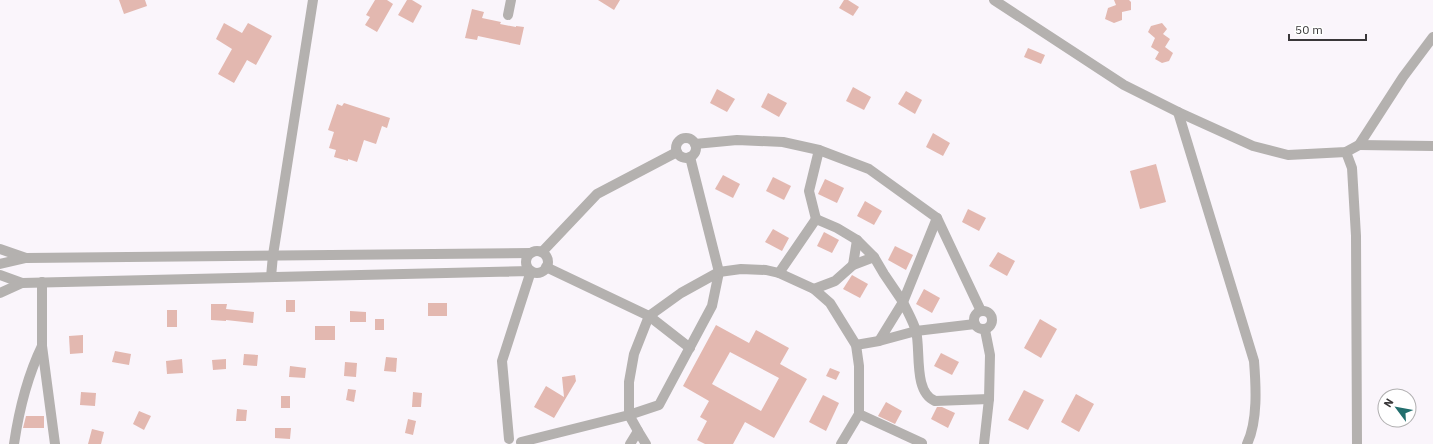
<svg xmlns="http://www.w3.org/2000/svg" width="1433" height="444" font-family="'IBM Plex Sans',sans-serif">
	<style>
		.building { fill: #e3b8b0; fill-rule: evenodd }
		.lines { fill: none; stroke-linecap: round; stroke-linejoin: round }
		.minor { stroke: #b4b1af; stroke-width: 10 }
	</style>
	<rect width="100%" height="100%" fill="#faf5fb"/>
	<g class="building">
		<path d="M 119,0 L 145,0 L 147,6 L 124,14 Z"/>
		<path d="M 375,0 L 387,0 L 393,4 L 377,32 L 365,25 L 370,17 L 366,15 Z"/>
		<path d="M 407,0 L 412,0 L 422,6 L 413,23 L 398,15 Z"/>
		<path d="M 598,0 L 620,0 L 614,10 Z"/>
		<path d="M 844,0 L 848,0 L 859,7 L 853,16 L 839,8 Z"/>
		<path d="M 1114,0 L 1129,0 L 1131,2 L 1131,10 L 1122,12 L 1122,20 L 1114,23 L 1105,19 L 1108,8 L 1116,5 Z"/>
		<path d="M 472,9 L 484,12 L 482,18 L 501,22 L 500,24 L 516,27 L 516,26 L 524,27 L 520,45 L 478,36 L 477,40 L 465,38 Z"/>
		<path d="M 224,23 L 242,33 L 248,23 L 272,36 L 256,65 L 247,60 L 234,83 L 218,74 L 232,49 L 216,39 Z"/>
		<path d="M 1162,23 L 1167,29 L 1163,34 L 1170,39 L 1165,47 L 1173,53 L 1169,61 L 1162,63 L 1155,59 L 1159,52 L 1151,47 L 1155,38 L 1148,32 L 1151,26 Z"/>
		<path d="M 1028,48 L 1045,55 L 1041,64 L 1024,57 Z"/>
		<path d="M 853,87 L 871,97 L 864,110 L 846,101 Z"/>
		<path d="M 717,89 L 735,99 L 727,112 L 710,103 Z"/>
		<path d="M 906,91 L 922,100 L 915,114 L 898,104 Z"/>
		<path d="M 768,93 L 787,103 L 779,117 L 761,107 Z"/>
		<path d="M 344,103 L 390,118 L 387,128 L 382,126 L 376,144 L 364,140 L 357,162 L 348,159 L 348,161 L 334,157 L 336,150 L 329,148 L 334,132 L 328,130 L 337,104 L 342,106 Z"/>
		<path d="M 933,133 L 950,143 L 943,156 L 926,147 Z"/>
		<path d="M 1156,164 L 1166,202 L 1140,209 L 1130,171 Z"/>
		<path d="M 723,175 L 740,184 L 733,198 L 715,189 Z"/>
		<path d="M 773,177 L 791,186 L 784,200 L 766,191 Z"/>
		<path d="M 825,179 L 844,188 L 837,203 L 818,194 Z"/>
		<path d="M 865,201 L 882,211 L 874,225 L 857,216 Z"/>
		<path d="M 968,209 L 986,218 L 979,231 L 962,222 Z"/>
		<path d="M 773,229 L 789,238 L 782,251 L 765,242 Z"/>
		<path d="M 824,232 L 839,240 L 832,253 L 817,246 Z"/>
		<path d="M 895,246 L 913,255 L 906,270 L 888,260 Z"/>
		<path d="M 998,252 L 1015,261 L 1007,276 L 989,266 Z"/>
		<path d="M 852,275 L 868,284 L 860,298 L 843,289 Z"/>
		<path d="M 924,289 L 940,298 L 932,313 L 916,304 Z"/>
		<rect x="286" y="300" width="9" height="12"/>
		<rect x="428" y="303" width="19" height="13"/>
		<path d="M 211,304 L 227,304 L 226,309 L 254,312 L 253,323 L 226,320 L 226,321 L 211,320 Z"/>
		<rect x="167" y="310" width="10" height="17"/>
		<path d="M 350,311 L 366,312 L 366,322 L 350,322 Z"/>
		<rect x="375" y="319" width="9" height="11"/>
		<path d="M 1040,319 L 1057,329 L 1041,358 L 1024,348 Z"/>
		<path d="M 716,325 L 749,343 L 756,330 L 789,348 L 780,364 L 807,379 L 774,438 L 745,422 L 733,444 L 705,444 L 697,440 L 707,421 L 700,417 L 709,401 L 683,386 ZM 730,352 L 779,378 L 761,411 L 712,384 Z"/>
		<rect x="315" y="326" width="20" height="14"/>
		<path d="M 83,335 L 83,353 L 70,354 L 69,336 Z"/>
		<path d="M 115,351 L 131,354 L 129,365 L 112,362 Z"/>
		<path d="M 941,353 L 959,362 L 952,375 L 934,366 Z"/>
		<path d="M 244,354 L 258,355 L 257,366 L 243,365 Z"/>
		<path d="M 386,357 L 397,358 L 396,372 L 384,371 Z"/>
		<path d="M 182,359 L 183,373 L 167,374 L 166,361 Z"/>
		<path d="M 226,359 L 226,369 L 213,370 L 212,360 Z"/>
		<path d="M 345,362 L 357,363 L 356,377 L 344,376 Z"/>
		<path d="M 290,366 L 306,368 L 305,378 L 289,377 Z"/>
		<path d="M 830,368 L 840,372 L 836,380 L 826,376 Z"/>
		<path d="M 575,375 L 576,381 L 554,418 L 534,407 L 546,386 L 564,397 L 562,377 Z"/>
		<path d="M 348,389 L 356,390 L 354,402 L 346,400 Z"/>
		<path d="M 1024,390 L 1044,400 L 1028,430 L 1008,420 Z"/>
		<path d="M 81,392 L 96,393 L 95,406 L 80,405 Z"/>
		<path d="M 413,392 L 422,393 L 421,407 L 412,407 Z"/>
		<path d="M 1076,394 L 1094,404 L 1079,432 L 1061,422 Z"/>
		<path d="M 823,395 L 839,403 L 826,431 L 809,422 Z"/>
		<rect x="281" y="396" width="9" height="12"/>
		<path d="M 886,402 L 902,411 L 895,424 L 878,416 Z"/>
		<path d="M 937,407 L 942,407 L 955,413 L 948,428 L 931,419 Z"/>
		<path d="M 237,409 L 247,410 L 246,421 L 236,421 Z"/>
		<path d="M 139,411 L 151,416 L 144,430 L 133,424 Z"/>
		<path d="M 26,416 L 44,416 L 44,428 L 23,428 Z"/>
		<path d="M 408,419 L 416,421 L 413,435 L 405,433 Z"/>
		<path d="M 275,428 L 291,428 L 290,439 L 275,438 Z"/>
		<path d="M 92,429 L 104,432 L 101,444 L 88,444 Z"/>
	</g>
	<g class="lines">
		<g class="minor">
			<path d="M 994,0 L 1124,85 L 1178,112 L 1253,146 L 1288,155 L 1346,152 L 1359,145 L 1403,77 L 1433,37"/>
			<path d="M 508,15 L 511,0"/>
			<path d="M 1178,112 L 1254,361 C 1256,386 1258,421 1247,444"/>
			<circle cx="686" cy="148" r="10"/>
			<path d="M 695,144 L 737,140 L 783,142 L 819,150 L 869,169 L 937,218 L 981,311"/>
			<path d="M 1359,145 L 1433,146"/>
			<path d="M 1346,152 L 1352,168 L 1356,236 L 1357,444"/>
			<path d="M 816,219 L 809,191 L 819,150"/>
			<path d="M 0,249 L 26,258 L 531,253"/>
			<circle cx="537" cy="262" r="11"/>
			<path d="M 542,252 L 597,194 L 677,152"/>
			<path d="M 0,264 L 26,258"/>
			<path d="M 853,265 L 857,240"/>
			<path d="M 546,267 L 649,316 L 690,348"/>
			<path d="M 779,273 L 816,219 L 837,228 L 857,240 L 874,257"/>
			<path d="M 0,275 L 22,283"/>
			<path d="M 271,277 L 273,255 L 313,0"/>
			<path d="M 42,282 L 42,346 L 55,444"/>
			<path d="M 814,289 L 835,281 L 853,265 L 874,257 L 884,274 L 903,302"/>
			<path d="M 0,293 L 22,283 L 531,271 L 502,361 L 509,439"/>
			<path d="M 903,302 L 937,218"/>
			<circle cx="983" cy="320" r="9"/>
			<path d="M 879,341 L 903,302 C 907,311 913,321 916,331 C 921,350 913,392 935,401 L 989,399"/>
			<path d="M 856,345 L 879,341 L 916,331 L 975,324"/>
			<path d="M 859,414 L 922,443"/>
			<path d="M 521,442 L 629,415 L 659,405 L 712,306 L 719,272 L 690,157"/>
			<path d="M 14,444 C 19,410 27,377 42,346"/>
			<path d="M 630,444 L 638,431"/>
			<path d="M 646,444 L 638,431 L 629,415 L 629,382 L 634,354 L 649,316 L 681,293 L 719,272 L 741,269 L 766,270 L 779,273 L 814,289 L 830,303 L 856,345 L 859,366 L 859,414 L 841,444"/>
			<path d="M 984,444 L 989,399 L 990,355 L 985,330"/>
		</g>
	</g>
	<g transform="translate(1397 408) rotate(302)"><circle r="19" fill="#ffffff" stroke="#b0afb0"/>
	<path d="M0-3L7 15L0 10L-7 15Z" fill="#226e6d"/>
	<text y="-6" font-size="11" font-weight="bold" text-anchor="middle" fill="#393739">N</text>
	</g>
	<path d="M1289 34v6h77v-6" fill="none" stroke="#393739" stroke-width="2"/>
	<text x="1295" y="34" font-size="12" fill="#393739" stroke="#ffffff" stroke-width="3" paint-order="stroke">50 m</text>
</svg>
